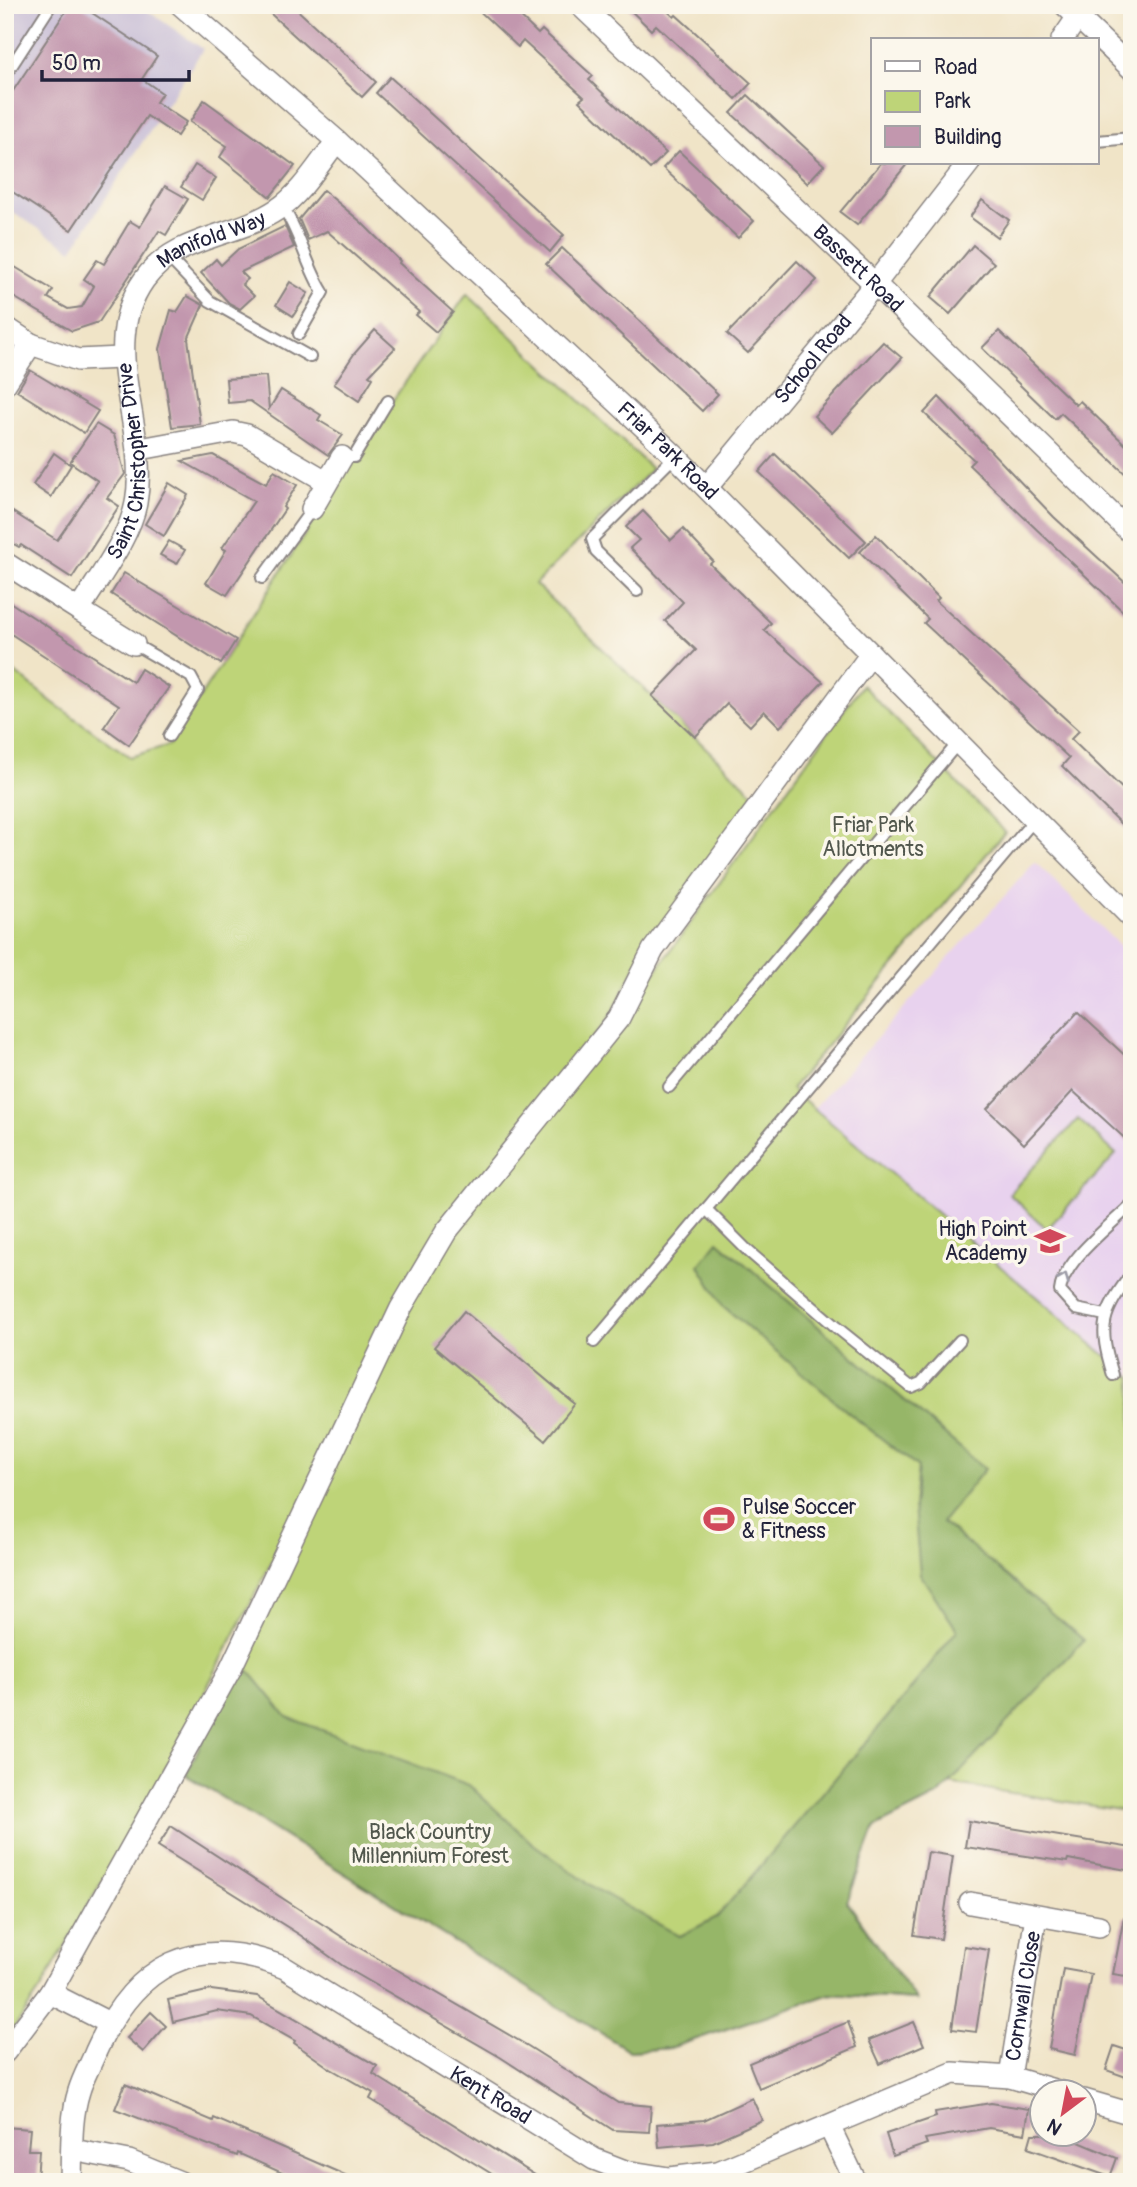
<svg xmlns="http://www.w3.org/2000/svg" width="1137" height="2187" font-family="Pangolin,sans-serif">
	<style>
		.built { fill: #e8d2ee }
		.industrial { fill: #c9bfd7 }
		.green { fill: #bed478; stroke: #707b5a; stroke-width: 2 }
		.forest { fill: #96b668; stroke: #5c6c52; stroke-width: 2 }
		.building { fill: #c297ae }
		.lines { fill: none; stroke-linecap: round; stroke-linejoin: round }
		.service-casing { stroke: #898381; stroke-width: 14 }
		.minor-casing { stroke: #898381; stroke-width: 24 }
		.service { stroke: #fff; stroke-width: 10 }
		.minor { stroke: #fff; stroke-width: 21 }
		.oneway { stroke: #9c9ca7 }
		.labels { text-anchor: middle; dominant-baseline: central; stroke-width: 7; stroke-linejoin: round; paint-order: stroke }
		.street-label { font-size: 21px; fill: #22223b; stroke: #fbf7ec }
		.park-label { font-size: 21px; fill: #51574d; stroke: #fbf7ec }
		.poi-label { font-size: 21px; fill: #22223b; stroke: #fbf7ec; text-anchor: end }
	</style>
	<rect width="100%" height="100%" fill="#fbf7ec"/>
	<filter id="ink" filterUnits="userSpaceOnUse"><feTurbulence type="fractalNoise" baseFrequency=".0143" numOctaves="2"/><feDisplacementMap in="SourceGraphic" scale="14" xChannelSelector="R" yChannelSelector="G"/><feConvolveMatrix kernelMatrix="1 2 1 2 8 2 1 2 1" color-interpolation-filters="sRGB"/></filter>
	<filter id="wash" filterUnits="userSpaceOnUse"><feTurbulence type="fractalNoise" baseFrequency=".00686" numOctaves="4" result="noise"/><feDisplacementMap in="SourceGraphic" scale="28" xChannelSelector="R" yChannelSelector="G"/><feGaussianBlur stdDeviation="1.57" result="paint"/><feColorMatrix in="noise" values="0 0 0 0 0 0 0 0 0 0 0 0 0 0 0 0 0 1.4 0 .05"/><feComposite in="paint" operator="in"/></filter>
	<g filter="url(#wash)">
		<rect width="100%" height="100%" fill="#f0e4c7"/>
		<path class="built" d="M 1035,862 L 1132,958 L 1132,1378 L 814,1108 Z"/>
		<path class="industrial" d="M 5,5 L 139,5 L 203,49 L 72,250 L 5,207 Z"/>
		<g class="green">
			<path d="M 467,294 L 652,469 L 535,584 L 754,794 L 636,966 L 612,1014 L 443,1229 L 162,1775 L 42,1987 L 5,2042 L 5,664 L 52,702 L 130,757 L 169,745 L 372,430 Z"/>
			<path d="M 862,685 L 1005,832 L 791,1089 L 1132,1378 L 1132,1812 L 949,1783 L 939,1795 L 875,1827 L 847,1901 L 916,2000 L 830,1994 L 670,2048 L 630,2051 L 186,1775 L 406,1307 L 453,1233 L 638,1001 L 653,975 Z"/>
			<path d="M 1078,1119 L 1116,1154 L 1047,1229 L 1009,1194 Z"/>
		</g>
		<path class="forest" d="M 718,1241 L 985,1469 L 942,1522 L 1084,1640 L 939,1795 L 875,1827 L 847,1902 L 916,2000 L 830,1994 L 670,2048 L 630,2051 L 186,1775 L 240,1660 L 287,1717 L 469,1785 L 532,1843 L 596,1889 L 680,1936 L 717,1917 L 902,1700 L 957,1630 L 920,1574 L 914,1506 L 918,1467 L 850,1414 L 723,1306 L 699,1265 Z"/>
		<g id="blocks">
			<g class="building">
				<path d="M 70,5 L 80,5 L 157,56 L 142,79 L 162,93 L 156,102 L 186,122 L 177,136 L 147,116 L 71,230 L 5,187 L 5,103 Z"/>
				<path d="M 261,5 L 292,5 L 376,82 L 362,97 Z"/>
				<path d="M 473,5 L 508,5 L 538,34 L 542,30 L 593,76 L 589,80 L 666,153 L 650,169 L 579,101 L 584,97 L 523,41 L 518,47 Z"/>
				<path d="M 625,5 L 661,5 L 674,17 L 676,15 L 751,83 L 736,99 L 656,25 L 651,30 Z"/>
				<path d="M 390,77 L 564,235 L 550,252 L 376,93 Z"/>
				<path d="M 748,95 L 824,165 L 807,183 L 731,113 Z"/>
				<path d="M 204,100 L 295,166 L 270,197 L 220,157 L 227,146 L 190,122 Z"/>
				<path d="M 679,151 L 754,221 L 738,238 L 663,168 Z"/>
				<path d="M 881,163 L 908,163 L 857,225 L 840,212 Z"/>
				<path d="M 195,165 L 216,178 L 202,200 L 181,187 Z"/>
				<path d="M 165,186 L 188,199 L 166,235 L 159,231 L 99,322 L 72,331 L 5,292 L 5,261 L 53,290 L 48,298 L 68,309 L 82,307 L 94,286 L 84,279 L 97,260 L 104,264 L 130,221 L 140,227 Z"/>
				<path d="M 323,190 L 361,222 L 400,261 L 399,263 L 453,312 L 436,332 L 416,315 L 419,312 L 327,231 L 308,240 L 299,219 Z"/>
				<path d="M 982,200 L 1009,220 L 997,237 L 970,217 Z"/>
				<path d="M 285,226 L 294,247 L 241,272 L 248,279 L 242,284 L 254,296 L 240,309 L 229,303 L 201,273 L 216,259 L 221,265 L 238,249 Z"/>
				<path d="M 973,245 L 994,263 L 950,314 L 930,297 Z"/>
				<path d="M 562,248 L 718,394 L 702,411 L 546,264 Z"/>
				<path d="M 797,261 L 817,280 L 748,353 L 727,334 Z"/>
				<path d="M 290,282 L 308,293 L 293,316 L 276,305 Z"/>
				<path d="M 187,296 L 203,305 L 188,339 L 200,424 L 172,427 L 160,349 L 171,310 L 177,312 Z"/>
				<path d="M 375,330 L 395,348 L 369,375 L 373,378 L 359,401 L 334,384 L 354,354 Z"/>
				<path d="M 999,331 L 1076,405 L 1080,401 L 1132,451 L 1132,480 L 1061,413 L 1055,419 L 982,348 Z"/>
				<path d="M 883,342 L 902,358 L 832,433 L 814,416 Z"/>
				<path d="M 30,370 L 98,411 L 84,433 L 17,391 Z"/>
				<path d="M 266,376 L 269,409 L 281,390 L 321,415 L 318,420 L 343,435 L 328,455 L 250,401 L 228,403 L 226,379 Z"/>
				<path d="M 939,397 L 1054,517 L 1132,589 L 1132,620 L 969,465 L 974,460 L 924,413 Z"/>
				<path d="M 96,424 L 114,435 L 125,474 L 107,498 L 119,506 L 72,578 L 21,545 L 19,547 L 5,539 L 5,507 L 57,540 L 98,481 L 70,462 Z"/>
				<path d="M 54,453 L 71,465 L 51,497 L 33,485 Z"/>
				<path d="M 775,454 L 866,541 L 849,558 L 759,472 Z"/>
				<path d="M 213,455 L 266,484 L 274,471 L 297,485 L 283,507 L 285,509 L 227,595 L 206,583 L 226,550 L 222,548 L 254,501 L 182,461 Z"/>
				<path d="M 169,483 L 188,495 L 164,536 L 145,524 Z"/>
				<path d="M 643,511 L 671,540 L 683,529 L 713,561 L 710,564 L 771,623 L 764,630 L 823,682 L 780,727 L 764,711 L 750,726 L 727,704 L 695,737 L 652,696 L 696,650 L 665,621 L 683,602 L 630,548 L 639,540 L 626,527 Z"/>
				<path d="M 876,535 L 939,598 L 936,601 L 1079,731 L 1071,739 L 1132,798 L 1132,835 L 1062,766 L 1069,758 L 924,623 L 928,619 L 860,552 Z"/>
				<path d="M 169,541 L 185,550 L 177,564 L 160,555 Z"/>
				<path d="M 124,573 L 236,640 L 221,664 L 111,594 Z"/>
				<path d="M 5,599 L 133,682 L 141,669 L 169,687 L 129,745 L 104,727 L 119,705 L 5,630 Z"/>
				<path d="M 1078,1012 L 1132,1062 L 1132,1145 L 1073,1091 L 1024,1144 L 987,1109 Z"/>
				<path d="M 464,1311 L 575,1404 L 545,1440 L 434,1347 Z"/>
				<path d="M 969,1821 L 1132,1848 L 1132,1871 L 1068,1859 L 1067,1862 L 965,1847 Z"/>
				<path d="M 171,1826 L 353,1944 L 528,2046 L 618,2103 L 651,2106 L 649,2132 L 613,2130 L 500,2057 L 343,1966 L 300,1935 L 158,1846 Z"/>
				<path d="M 928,1852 L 953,1856 L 941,1939 L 914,1935 Z"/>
				<path d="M 1124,1917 L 1132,1918 L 1132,1977 L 1113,1974 Z"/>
				<path d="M 964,1946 L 989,1950 L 976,2032 L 952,2029 Z"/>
				<path d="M 1063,1969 L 1091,1974 L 1075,2055 L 1049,2049 Z"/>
				<path d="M 211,1990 L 257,1996 L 377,2066 L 373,2074 L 546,2182 L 505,2182 L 370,2099 L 373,2093 L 331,2069 L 294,2043 L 295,2041 L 251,2016 L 217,2011 L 173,2022 L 168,2000 Z"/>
				<path d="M 151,2012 L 166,2026 L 143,2052 L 127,2038 Z"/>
				<path d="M 848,2022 L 857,2047 L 759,2088 L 749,2063 Z"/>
				<path d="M 914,2022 L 924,2045 L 880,2064 L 869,2040 Z"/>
				<path d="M 1114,2046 L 1132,2052 L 1132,2079 L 1106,2070 Z"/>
				<path d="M 125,2084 L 213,2121 L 214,2118 L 361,2182 L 302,2182 L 238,2153 L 237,2156 L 115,2109 Z"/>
				<path d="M 752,2098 L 762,2120 L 713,2142 L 659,2147 L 657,2124 L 704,2120 Z"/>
				<path d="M 991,2103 L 1029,2109 L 1025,2134 L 989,2128 L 925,2139 L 927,2144 L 893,2156 L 886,2134 L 936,2117 L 935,2112 Z"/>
				<path d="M 5,2127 L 30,2129 L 28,2150 L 39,2150 L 37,2182 L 5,2182 Z"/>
				<path d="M 1032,2134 L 1060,2134 L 1117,2158 L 1110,2177 L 1028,2148 Z"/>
			</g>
		</g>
	</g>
	<g filter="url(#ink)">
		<use href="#blocks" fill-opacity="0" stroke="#898381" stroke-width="2"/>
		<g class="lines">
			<g class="service-casing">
				<g id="service">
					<path d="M 5,76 L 51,5"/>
					<path d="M 1097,141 L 1132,138"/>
					<path d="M 282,206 C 300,232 306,265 323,292 L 299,334"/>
					<path d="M 168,257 L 210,301 L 310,357"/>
					<path d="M 342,457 L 354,457 L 388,401"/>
					<path d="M 262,578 L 312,509"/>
					<path d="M 637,591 L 596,551 L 592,539 L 675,456"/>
					<path d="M 134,644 L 191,677 L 198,690 L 169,736"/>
					<path d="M 669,1087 L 958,743"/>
					<path d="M 706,1209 L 748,1251 L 836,1327 L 911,1387 L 921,1383 L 960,1340"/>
					<path d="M 1105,1315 L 1076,1309 L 1060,1291 C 1063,1261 1110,1226 1132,1204"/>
					<path d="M 594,1342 L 1034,820"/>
					<path d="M 1113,1375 C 1098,1325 1101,1315 1132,1273"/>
				</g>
			</g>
			<g class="minor-casing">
				<g id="minor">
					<path id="s1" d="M 181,5 L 337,141 L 675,456 L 1132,918"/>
					<path id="s2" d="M 580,5 L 875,284 L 1132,534"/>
					<path d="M 1065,5 L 1132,69"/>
					<path d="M 1062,40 L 1086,5"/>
					<path d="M 5,327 L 31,344"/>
					<path d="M 5,384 L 31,344 L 78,360 L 121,358"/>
					<path d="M 140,449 L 233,432 L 247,435 L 326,481"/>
					<path id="s3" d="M 707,487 L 875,284 L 969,163"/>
					<path d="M 312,509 L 342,457"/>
					<path id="s4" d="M 5,563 L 79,610 C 97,580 130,537 136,503 C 150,427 96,347 144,280 C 176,235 235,238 278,209 C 301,194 320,162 337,141"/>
					<path d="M 79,610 L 134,644"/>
					<path d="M 970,1903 L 1099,1926"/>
					<path d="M 50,1993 L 230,1670 L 401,1308 L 446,1232 L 619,1018 L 653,950 L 871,654"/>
					<path d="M 5,2052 L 50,1993 L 109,2023"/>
					<path id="s5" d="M 1010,2077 L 1036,1916"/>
					<path d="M 1084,2100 L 1132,2114"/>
					<path d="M 829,2126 L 856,2182"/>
					<path d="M 73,2150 L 129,2161 L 180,2182"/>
					<path id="s6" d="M 71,2182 C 72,2152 70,2119 79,2091 C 83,2077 91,2064 96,2051 C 135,1965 195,1931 285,1968 L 594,2159 L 625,2171 L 669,2178 L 718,2172 L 953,2073 L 1010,2077 L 1061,2092"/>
				</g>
			</g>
			<use href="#service" class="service"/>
			<use href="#minor" class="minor"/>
		</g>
		<defs><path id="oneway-chevron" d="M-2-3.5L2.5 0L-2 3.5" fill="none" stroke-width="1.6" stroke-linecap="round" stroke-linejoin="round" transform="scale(1.75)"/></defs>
		<use class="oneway" href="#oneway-chevron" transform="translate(1064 1278) rotate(-68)"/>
	</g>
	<defs>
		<g id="school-bare" transform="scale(2.415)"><path d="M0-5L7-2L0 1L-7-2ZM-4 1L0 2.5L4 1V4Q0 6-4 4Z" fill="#d1495b" stroke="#fbf7ec" stroke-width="2.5" paint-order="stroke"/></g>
		<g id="stadium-bare" transform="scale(2.415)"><path d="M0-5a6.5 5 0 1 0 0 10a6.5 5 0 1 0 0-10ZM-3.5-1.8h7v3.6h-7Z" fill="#d1495b" stroke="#fbf7ec" stroke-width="2.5" paint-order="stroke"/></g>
	</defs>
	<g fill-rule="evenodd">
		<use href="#school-bare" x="1050" y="1241"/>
		<use href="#stadium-bare" x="719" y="1519"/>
	</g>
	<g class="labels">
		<g class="street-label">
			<text stroke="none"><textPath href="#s4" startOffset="518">Manifold Way</textPath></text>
			<text stroke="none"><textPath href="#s2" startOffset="383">Bassett Road</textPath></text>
			<text stroke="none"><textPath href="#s3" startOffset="166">School Road</textPath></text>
			<text stroke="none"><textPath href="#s1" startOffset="660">Friar Park Road</textPath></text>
			<text stroke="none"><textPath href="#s4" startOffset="250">Saint Christopher Drive</textPath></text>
			<text stroke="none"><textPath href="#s5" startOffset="82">Cornwall Close</textPath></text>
			<text stroke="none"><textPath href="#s6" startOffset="612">Kent Road</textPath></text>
		</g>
		<g class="park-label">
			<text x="873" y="825">Friar Park<tspan x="873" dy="24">Allotments</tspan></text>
			<text x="430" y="1832">Black Country<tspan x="430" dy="24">Millennium Forest</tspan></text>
		</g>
		<g class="poi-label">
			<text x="1027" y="1229">High Point<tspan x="1027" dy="24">Academy</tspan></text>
			<text x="742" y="1507" text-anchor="start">Pulse Soccer<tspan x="742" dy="24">&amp; Fitness</tspan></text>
		</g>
	</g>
	<rect width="1137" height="2187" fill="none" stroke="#fbf7ec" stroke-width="28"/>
	<rect x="871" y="38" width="228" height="126" fill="#fbf7ec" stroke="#a4a2a5" stroke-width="2"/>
	<rect x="885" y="61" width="35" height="10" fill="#ffffff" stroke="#a4a2a5" stroke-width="2"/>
	<text x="934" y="74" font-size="21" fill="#22223b">Road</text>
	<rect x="885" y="91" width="35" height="21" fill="#bed478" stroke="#a4a2a5" stroke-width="2"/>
	<text x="934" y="108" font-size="21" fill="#22223b">Park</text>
	<rect x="885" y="126" width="35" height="21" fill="#c297ae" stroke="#a4a2a5" stroke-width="2"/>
	<text x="934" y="144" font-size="21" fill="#22223b">Building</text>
	<g transform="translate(1063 2113) rotate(212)"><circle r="33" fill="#fbf7ec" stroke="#a4a2a5" stroke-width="2"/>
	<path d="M0-5L12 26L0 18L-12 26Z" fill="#d1495b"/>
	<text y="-10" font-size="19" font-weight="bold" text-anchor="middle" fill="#22223b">N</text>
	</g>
	<path d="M42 70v10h147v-10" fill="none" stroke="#22223b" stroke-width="3.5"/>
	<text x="52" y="70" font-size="21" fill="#22223b" stroke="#fbf7ec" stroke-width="5" paint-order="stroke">50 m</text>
</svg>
